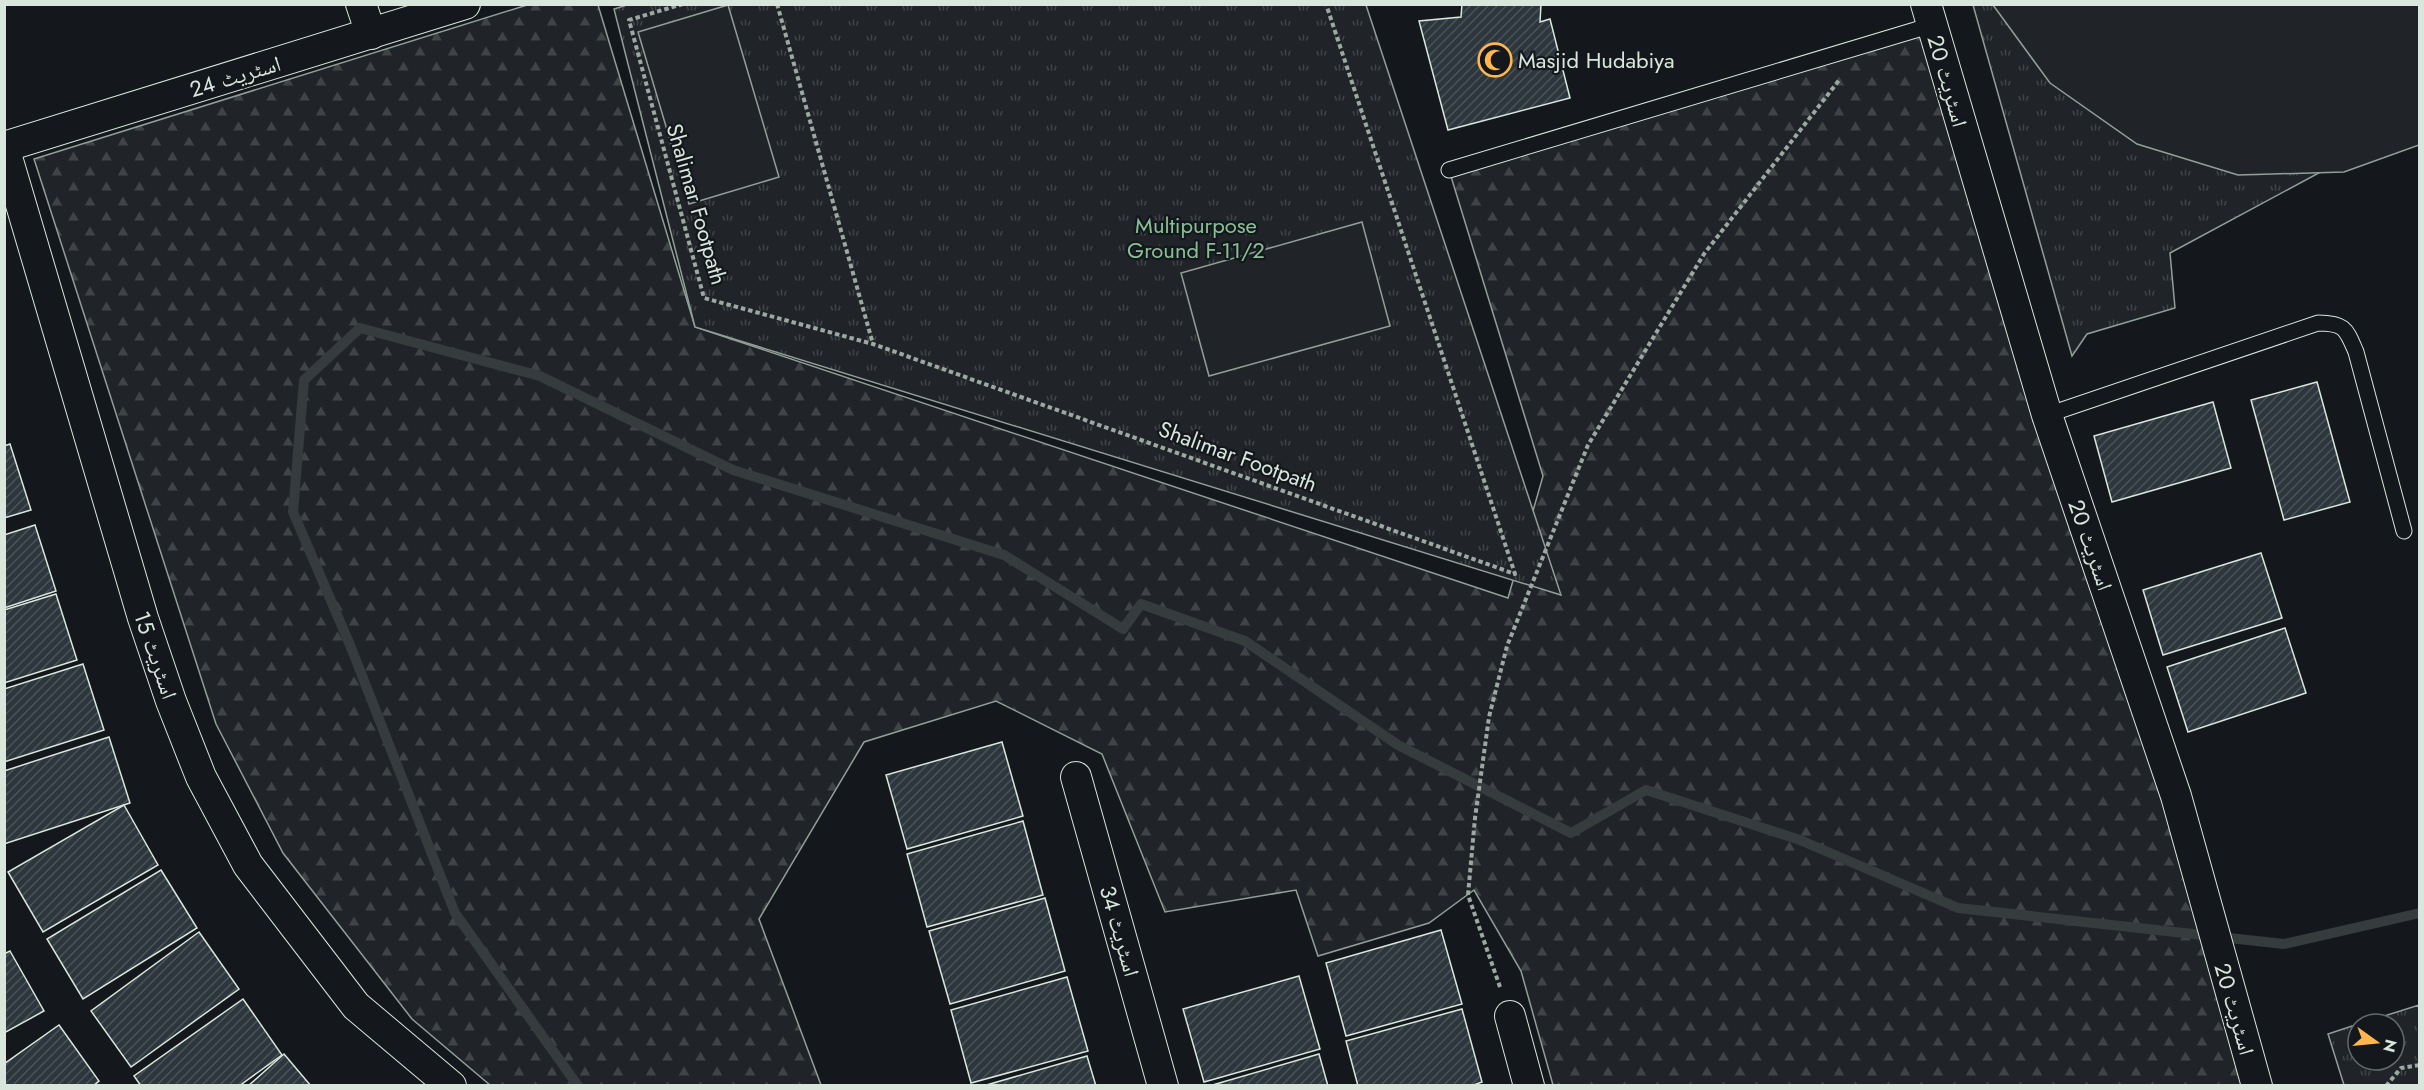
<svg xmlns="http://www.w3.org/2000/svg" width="2424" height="1090" font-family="Jost,'Noto Naskh Arabic',sans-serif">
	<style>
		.forest { fill: url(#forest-firs); stroke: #939e99; stroke-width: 1.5 }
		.park { fill: url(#park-tufts); stroke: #939e99; stroke-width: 1.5 }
		.garden { fill: #202428; stroke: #939e99; stroke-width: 1.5 }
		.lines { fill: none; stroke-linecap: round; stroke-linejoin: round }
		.stream { stroke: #363b3e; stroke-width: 10 }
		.building { fill: url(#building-hatch); stroke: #d8e6dc; stroke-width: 1.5 }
		.service-casing { stroke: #d8e6dc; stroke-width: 17 }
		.minor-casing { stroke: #d8e6dc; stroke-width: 32 }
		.path { stroke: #9da8a2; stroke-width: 4; stroke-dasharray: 4.5 3; stroke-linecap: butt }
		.service { stroke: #14181c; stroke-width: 15 }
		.minor { stroke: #14181c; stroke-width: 30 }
		.labels { text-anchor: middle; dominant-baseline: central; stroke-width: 4.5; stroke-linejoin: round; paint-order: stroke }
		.poi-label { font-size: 22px; fill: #d8e6dc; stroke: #14181c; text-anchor: start }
		.street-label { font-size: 22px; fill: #d8e6dc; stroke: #14181c }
		.park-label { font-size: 22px; fill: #8ac095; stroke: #14181c }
	</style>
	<defs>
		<pattern id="forest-firs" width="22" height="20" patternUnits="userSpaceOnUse" patternTransform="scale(1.5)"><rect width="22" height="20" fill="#202428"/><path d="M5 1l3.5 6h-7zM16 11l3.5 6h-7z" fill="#404447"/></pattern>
		<pattern id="park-tufts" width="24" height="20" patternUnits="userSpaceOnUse" patternTransform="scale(1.5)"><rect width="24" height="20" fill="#202428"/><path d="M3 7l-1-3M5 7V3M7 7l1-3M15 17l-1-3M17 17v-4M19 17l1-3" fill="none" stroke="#404447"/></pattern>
		<pattern id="building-hatch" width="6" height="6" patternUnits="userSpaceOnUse" patternTransform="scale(1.5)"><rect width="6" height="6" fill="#2c363c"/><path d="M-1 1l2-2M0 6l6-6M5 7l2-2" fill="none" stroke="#4a5358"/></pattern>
	</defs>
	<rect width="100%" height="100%" fill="#14181c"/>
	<path class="forest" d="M 527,5 L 598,5 L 695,327 L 1508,598 L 1543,476 L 1449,170 L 1932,25 L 2257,1085 L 1553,1085 L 1521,971 L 1474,890 L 1429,923 L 1318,956 L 1296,890 L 1165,912 L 1102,754 L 996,701 L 864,742 L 759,919 L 821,1085 L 490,1085 L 412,1019 L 283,853 L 216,724 L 34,159 Z"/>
	<g class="park">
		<path d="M 630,4 L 1366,5 L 1561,595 L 695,327 L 614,9 Z"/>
		<path d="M 1973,5 L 2419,5 L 2367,147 L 2170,253 L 2175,308 L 2087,334 L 2072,356 Z"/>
		<path d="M 2419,1005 L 2419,1085 L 2344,1085 L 2328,1034 L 2358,1024 L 2358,1060 L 2394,1060 L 2394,1024 L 2359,1024 Z"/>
	</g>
	<g class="garden">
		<path d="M 728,5 L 779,177 L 689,204 L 638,32 Z"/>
		<path d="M 1993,5 L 2419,5 L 2419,145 L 2344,172 L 2238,175 L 2137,144 L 2050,83 Z"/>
		<path d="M 1362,222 L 1390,326 L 1209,376 L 1181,273 Z"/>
	</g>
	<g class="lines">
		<path class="stream" d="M 578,1086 L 455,913 L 350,645 L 293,512 L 304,380 L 360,328 L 540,376 L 733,470 L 1004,555 L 1123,629 L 1141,604 L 1245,641 L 1398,745 L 1571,833 L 1646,790 L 1800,840 L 1958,908 L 2284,944 L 2420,913"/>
	</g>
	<g class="building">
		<path d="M 1462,4 L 1541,4 L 1540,22 L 1550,19 L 1570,98 L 1448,130 L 1419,21 L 1461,17 Z"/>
		<path d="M 2317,382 L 2350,502 L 2284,520 L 2251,400 Z"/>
		<path d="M 2213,402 L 2231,468 L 2112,502 L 2094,436 Z"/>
		<path d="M 10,444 L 31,510 L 4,518 L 4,446 Z"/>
		<path d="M 35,525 L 56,591 L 4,608 L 4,535 Z"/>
		<path d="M 2261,553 L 2282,618 L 2163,655 L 2143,590 Z"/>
		<path d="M 56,594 L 77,660 L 4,683 L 4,610 Z"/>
		<path d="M 2285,628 L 2306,693 L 2188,732 L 2167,667 Z"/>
		<path d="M 83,664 L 104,730 L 4,762 L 4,689 Z"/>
		<path d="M 109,737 L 130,803 L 4,844 L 4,771 Z"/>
		<path d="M 1002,742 L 1023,816 L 907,849 L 886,775 Z"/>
		<path d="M 124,805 L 158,865 L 43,932 L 8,872 Z"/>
		<path d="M 1023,821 L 1043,895 L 927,927 L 907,854 Z"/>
		<path d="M 161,870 L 197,928 L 83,999 L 47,939 Z"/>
		<path d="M 1045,898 L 1065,971 L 950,1004 L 929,931 Z"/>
		<path d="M 1441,930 L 1462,1004 L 1346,1036 L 1326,963 Z"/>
		<path d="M 199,932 L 239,989 L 131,1067 L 91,1011 Z"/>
		<path d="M 10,951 L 44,1011 L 4,1033 L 4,954 Z"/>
		<path d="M 1299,976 L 1320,1049 L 1204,1082 L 1183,1009 Z"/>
		<path d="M 1067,977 L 1088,1051 L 971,1083 L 951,1010 Z"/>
		<path d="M 243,999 L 282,1055 L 239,1086 L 141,1086 L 134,1076 Z"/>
		<path d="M 1462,1009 L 1482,1082 L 1471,1086 L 1358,1086 L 1346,1041 Z"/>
		<path d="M 59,1025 L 99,1081 L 93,1086 L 4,1086 L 4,1064 Z"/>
		<path d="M 284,1054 L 311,1086 L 248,1086 Z"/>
		<path d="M 1319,1054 L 1328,1086 L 1209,1086 Z"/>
		<path d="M 1087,1056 L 1096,1086 L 983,1086 Z"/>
	</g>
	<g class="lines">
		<g class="service-casing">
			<g id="service">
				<path d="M 1449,170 L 1932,25"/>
				<path d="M 2047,415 L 2318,323 C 2345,323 2346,329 2356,352 L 2404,531"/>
			</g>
		</g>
		<g class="minor-casing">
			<g id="minor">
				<path d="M 361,4 L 371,34"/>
				<path d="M 1926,4 L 2047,415 L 2176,796 L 2257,1086"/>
				<path d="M 4,147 L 143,618 L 171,701 L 201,777 L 248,865 L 356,1006 L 451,1086"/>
				<path d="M 4,147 L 465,4"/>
				<path d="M 1076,777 L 1163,1086"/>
				<path d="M 1510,1016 L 1529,1086"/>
			</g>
		</g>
		<g class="path">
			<path d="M 683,4 L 629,20 L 704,298 L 873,344 L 1515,574 L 1326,4"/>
			<path d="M 777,4 L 873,344"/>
			<path d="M 1500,987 L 1468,895 L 1475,818 L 1489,717 L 1507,646 L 1588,445 L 1704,254 L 1840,79"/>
			<path d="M 2386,1086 L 2401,1068 L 2420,1065"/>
		</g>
		<use href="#service" class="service"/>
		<use href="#minor" class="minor"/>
	</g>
	<defs>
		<g id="mosque-ring" transform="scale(1.725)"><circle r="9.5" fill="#14181c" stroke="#ffb74d" stroke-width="1.5"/><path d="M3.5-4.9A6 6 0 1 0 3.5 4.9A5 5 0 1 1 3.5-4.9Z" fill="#ffb74d"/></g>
	</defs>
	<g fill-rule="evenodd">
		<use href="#mosque-ring" x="1495" y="60"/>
	</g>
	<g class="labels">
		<g class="poi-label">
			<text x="1518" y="60">Masjid Hudabiya</text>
		</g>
		<g class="street-label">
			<text transform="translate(235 76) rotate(-17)">اسٹریٹ 24</text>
			<text transform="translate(1948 81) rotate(74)">اسٹریٹ 20</text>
			<text transform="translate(697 204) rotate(74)">Shalimar Footpath</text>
			<text transform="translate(1238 456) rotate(20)">Shalimar Footpath</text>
			<text transform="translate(2091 545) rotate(71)">اسٹریٹ 20</text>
			<text transform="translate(156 655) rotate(71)">اسٹریٹ 15</text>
			<text transform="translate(1120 931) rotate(74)">اسٹریٹ 34</text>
			<text transform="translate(2235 1009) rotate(74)">اسٹریٹ 20</text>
		</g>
		<g class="park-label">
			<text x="1196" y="225">Multipurpose<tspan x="1196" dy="25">Ground F-11/2</tspan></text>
		</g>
	</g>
	<rect width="2424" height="1090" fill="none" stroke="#d8e6dc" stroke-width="12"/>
	<g transform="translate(2376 1042) rotate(105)"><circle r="28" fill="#14181c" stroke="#626a69" stroke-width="1.5"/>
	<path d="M0-4.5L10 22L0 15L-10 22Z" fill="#ffb74d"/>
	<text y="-9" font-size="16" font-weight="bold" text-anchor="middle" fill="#d8e6dc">N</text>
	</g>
</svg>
